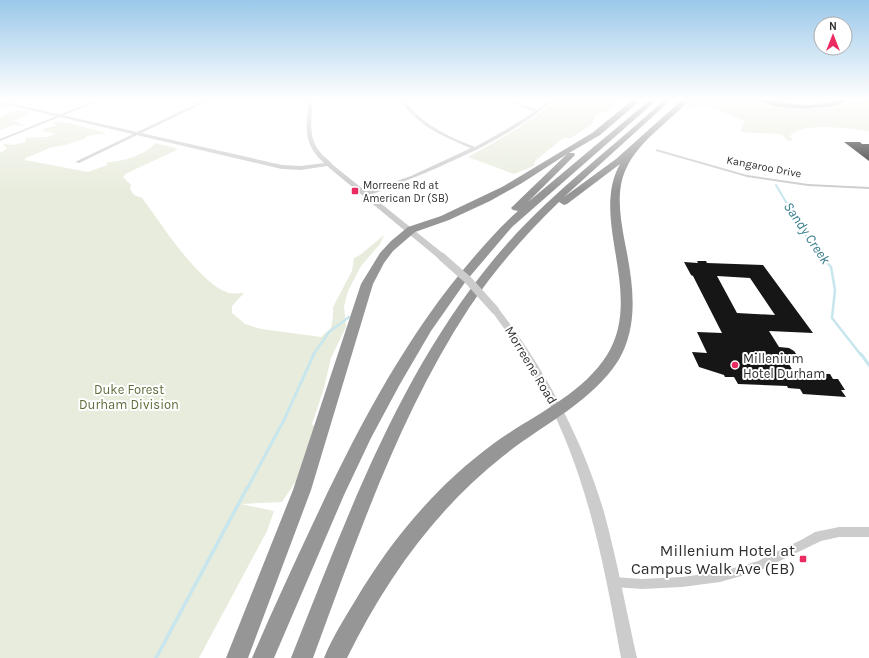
<svg xmlns="http://www.w3.org/2000/svg" width="869" height="658" font-family="Karla,sans-serif">
	<style>
		.green { fill: #e8ecdc }
		.lines { fill: none; stroke-linecap: round; stroke-linejoin: round }
		.stream-far3 { stroke: #c7e6ed; stroke-width: 2 }
		.stream-far2 { stroke: #c7e6ed; stroke-width: 2.5 }
		.stream-far1 { stroke: #c7e6ed; stroke-width: 3 }
		.stream { stroke: #c7e6ed; stroke-width: 3.5 }
		.building { fill: #161616; fill-rule: evenodd }
		.minor { fill: #ccc; fill-rule: evenodd }
		.tertiary { fill: #ccc; fill-rule: evenodd }
		.motorway { fill: #969696; fill-rule: evenodd }
		.tertiary-bridge { stroke: #ccc; stroke-width: 8 }
		.poi-dot { fill: #eb2b61; stroke: #fff; stroke-width: 1.5 }
		.labels { text-anchor: middle; dominant-baseline: central; stroke-width: 4; stroke-linejoin: round; paint-order: stroke }
		.far-street-label { font-size: 11px; fill: #2f2f2f; stroke: #fff }
		.far-poi-label { font-size: 11px; fill: #2f2f2f; stroke: #fff; text-anchor: start }
		.poi-label { font-size: 13px; fill: #2f2f2f; stroke: #fff; text-anchor: start }
		.street-label { font-size: 13px; fill: #2f2f2f; stroke: #fff }
		.park-label { font-size: 13px; fill: #5c6c3a; stroke: #fff }
		.water-label { font-size: 14px; font-style: italic; fill: #377d8d; stroke: #fff }
		.near-poi-label { font-size: 16px; fill: #2f2f2f; stroke: #fff; text-anchor: end }
	</style>
	<rect width="100%" height="100%" fill="#fff"/>
	<g class="green">
		<path d="M 559,99 L 619,99 L 611,109 L 596,115 L 592,124 L 571,138 L 563,138 L 535,161 L 534,166 L 514,174 L 468,157 C 500,140 530,122 559,99 Z"/>
		<path d="M 696,99 C 713,99 731,98 748,99 C 773,101 795,110 821,109 C 838,108 852,99 869,99 L 869,131 C 851,129 802,121 790,136 L 793,141 L 789,141 L 780,134 L 740,132 L 745,121 L 713,108 L 705,106 L 684,109 Z"/>
		<path d="M 18,110 L 27,111 L 29,114 L 14,121 L 26,126 L 15,125 L 0,130 L 0,117 Z"/>
		<path d="M 56,122 L 69,123 L 106,133 L 87,136 L 84,139 L 65,145 L 52,147 L 26,158 L 25,160 L 88,172 L 107,165 L 107,162 C 121,162 146,155 155,143 L 176,148 L 177,150 L 127,173 L 123,177 L 131,185 L 130,189 L 134,195 L 142,198 C 161,223 199,284 229,293 C 233,294 239,293 244,293 L 232,306 L 232,313 L 245,324 L 261,329 L 321,337 L 331,328 L 333,317 L 333,307 L 352,271 L 354,258 L 360,255 L 384,235 L 380,244 L 361,266 L 348,291 L 344,306 L 346,327 L 331,358 L 324,388 L 312,424 L 316,429 L 300,475 L 282,502 L 241,504 L 274,511 L 267,531 L 199,658 L 0,658 L 0,153 L 6,149 L 7,147 L 3,146 L 4,144 L 13,145 L 25,142 L 25,138 C 34,136 50,140 55,133 L 43,131 L 44,129 L 57,125 L 52,123 Z"/>
	</g>
	<g class="lines">
		<path class="stream-far3" d="M 776,185 L 804,233 L 817,250"/>
		<g class="stream-far2">
			<path d="M 816,249 L 831,267 L 835,290 L 832,318 L 861,355"/>
			<path d="M 313,355 L 329,332 L 349,317"/>
		</g>
		<g class="stream-far1">
			<path d="M 861,354 L 869,365"/>
			<path d="M 247,489 L 284,420 L 314,354"/>
		</g>
		<path class="stream" d="M 156,658 L 247,488"/>
	</g>
	<g class="building">
		<path d="M 844,142 L 860,142 L 862,144 L 869,144 L 869,161 Z"/>
		<path d="M 697,261 L 706,261 L 707,263 L 763,265 L 813,333 L 769,331 L 779,347 L 789,348 L 794,351 L 799,358 L 785,357 L 794,373 L 830,374 L 833,379 L 838,379 L 845,390 L 841,390 L 846,397 L 803,394 L 800,389 L 788,388 L 787,386 L 738,384 L 734,377 L 725,377 L 724,375 L 699,367 L 692,352 L 707,353 L 697,332 L 722,333 L 693,276 L 691,275 L 684,262 L 698,263 ZM 717,276 L 750,278 L 775,315 L 737,313 Z"/>
	</g>
	<g class="lines">
		<g class="minor">
			<path d="M 14,99 L 20,99 L 0,107 L 0,105 Z"/>
			<path d="M 98,99 L 104,99 L 0,141 L 0,139 Z"/>
			<path d="M 206,99 L 212,99 L 79,163 L 75,162 Z"/>
			<path d="M 399,99 L 403,99 C 421,124 447,136 475,147 L 512,126 L 534,112 L 504,99 L 510,99 L 537,110 L 550,99 L 555,99 C 534,118 509,132 484,146 C 455,160 425,174 394,185 C 385,189 372,196 362,195 L 362,193 L 411,176 L 471,148 C 443,137 417,125 399,99 Z"/>
			<path d="M 656,149 L 747,175 L 808,184 L 869,187 L 869,189 L 808,186 L 747,177 L 656,151 Z"/>
			<path d="M 839,527 L 869,527 L 869,537 L 839,537 L 821,541 L 759,571 L 720,582 L 682,587 L 642,589 L 614,587 L 610,586 L 609,582 L 610,578 L 614,577 L 642,579 L 682,577 L 720,572 L 758,561 L 803,539 L 815,532 Z"/>
		</g>
		<g class="tertiary">
			<path d="M 309,99 L 313,99 C 312,117 307,136 320,152 C 323,156 330,161 333,165 L 445,255 L 445,259 L 439,259 L 327,166 L 301,170 L 282,169 L 0,103 L 0,101 L 282,165 L 301,166 L 324,163 C 302,143 306,126 309,99 Z"/>
			<path d="M 495,307 L 498,308 C 545,369 582,438 604,512 C 617,560 626,609 637,658 L 621,658 C 604,565 588,476 543,392 C 533,373 522,354 510,337 C 504,328 497,319 491,310 Z"/>
		</g>
		<g class="motorway">
			<path d="M 634,99 L 642,99 L 600,135 L 569,153 L 574,153 L 575,155 L 528,202 L 651,99 L 658,99 L 512,227 L 466,281 L 431,331 L 400,384 L 371,438 L 344,495 L 274,658 L 252,658 C 272,611 294,564 316,517 C 359,426 407,334 474,257 C 488,241 502,225 518,211 L 513,210 L 511,208 L 513,206 L 567,154 L 522,183 L 490,201 L 449,220 L 415,232 L 393,251 L 384,263 L 373,284 L 311,490 L 248,658 L 226,658 L 293,490 L 361,284 L 380,253 L 391,241 L 408,227 L 441,216 L 502,187 L 592,133 Z"/>
			<path d="M 665,99 L 672,99 L 564,197 L 616,159 L 683,99 L 690,99 C 669,123 640,139 626,169 C 616,190 620,215 624,238 C 632,278 641,323 618,361 C 590,404 541,425 502,457 C 434,511 385,581 347,658 L 324,658 C 332,638 344,619 355,601 C 391,540 436,486 493,444 C 531,416 581,396 607,355 C 645,294 589,219 620,164 L 567,204 L 564,205 L 559,202 C 526,234 495,269 469,308 C 399,415 357,539 313,658 L 291,658 C 346,520 398,375 494,259 C 544,198 608,152 665,99 Z"/>
			<path d="M 755,99 C 773,99 790,105 808,105 C 823,105 836,99 851,99 C 833,112 774,111 755,99 Z"/>
		</g>
		<path class="tertiary-bridge" d="M 442,257 L 468,280 L 495,310"/>
	</g>
	<linearGradient id="sky" x2="0" y2="1"><stop stop-color="#9bc8ea"/><stop offset="0.52" stop-color="#fff"/><stop offset="1" stop-color="#fff" stop-opacity="0"/></linearGradient>
	<rect width="869" height="191" fill="url(#sky)"/>
	<g class="poi-dot">
		<rect x="351" y="187" width="8" height="8" rx="2"/>
		<circle cx="735" cy="365" r="4"/>
		<rect x="799" y="555" width="8" height="8" rx="2"/>
	</g>
	<g class="labels">
		<g class="far-street-label">
			<text transform="translate(764 167) rotate(11)">Kangaroo Drive</text>
		</g>
		<g class="far-poi-label">
			<text x="363" y="185">Morreene Rd at<tspan x="363" dy="13">American Dr (SB)</tspan></text>
		</g>
		<g class="poi-label">
			<text x="743" y="358">Millenium<tspan x="743" dy="15">Hotel Durham</tspan></text>
		</g>
		<g class="street-label">
			<text transform="translate(531 365) rotate(59)">Morreene Road</text>
		</g>
		<g class="park-label">
			<text x="129" y="389">Duke Forest<tspan x="129" dy="15">Durham Division</tspan></text>
		</g>
		<g class="water-label">
			<text transform="translate(807 233) rotate(56)">Sandy Creek</text>
		</g>
		<g class="near-poi-label">
			<text x="795" y="550">Millenium Hotel at<tspan x="795" dy="18">Campus Walk Ave (EB)</tspan></text>
		</g>
	</g>
	<g transform="translate(833 36)"><circle r="19" fill="#ffffff" stroke="#acacac"/>
	<path d="M0-3L7 15L0 10L-7 15Z" fill="#eb2b61"/>
	<text y="-6" font-size="11" font-weight="bold" text-anchor="middle" fill="#2f2f2f">N</text>
	</g>
</svg>
